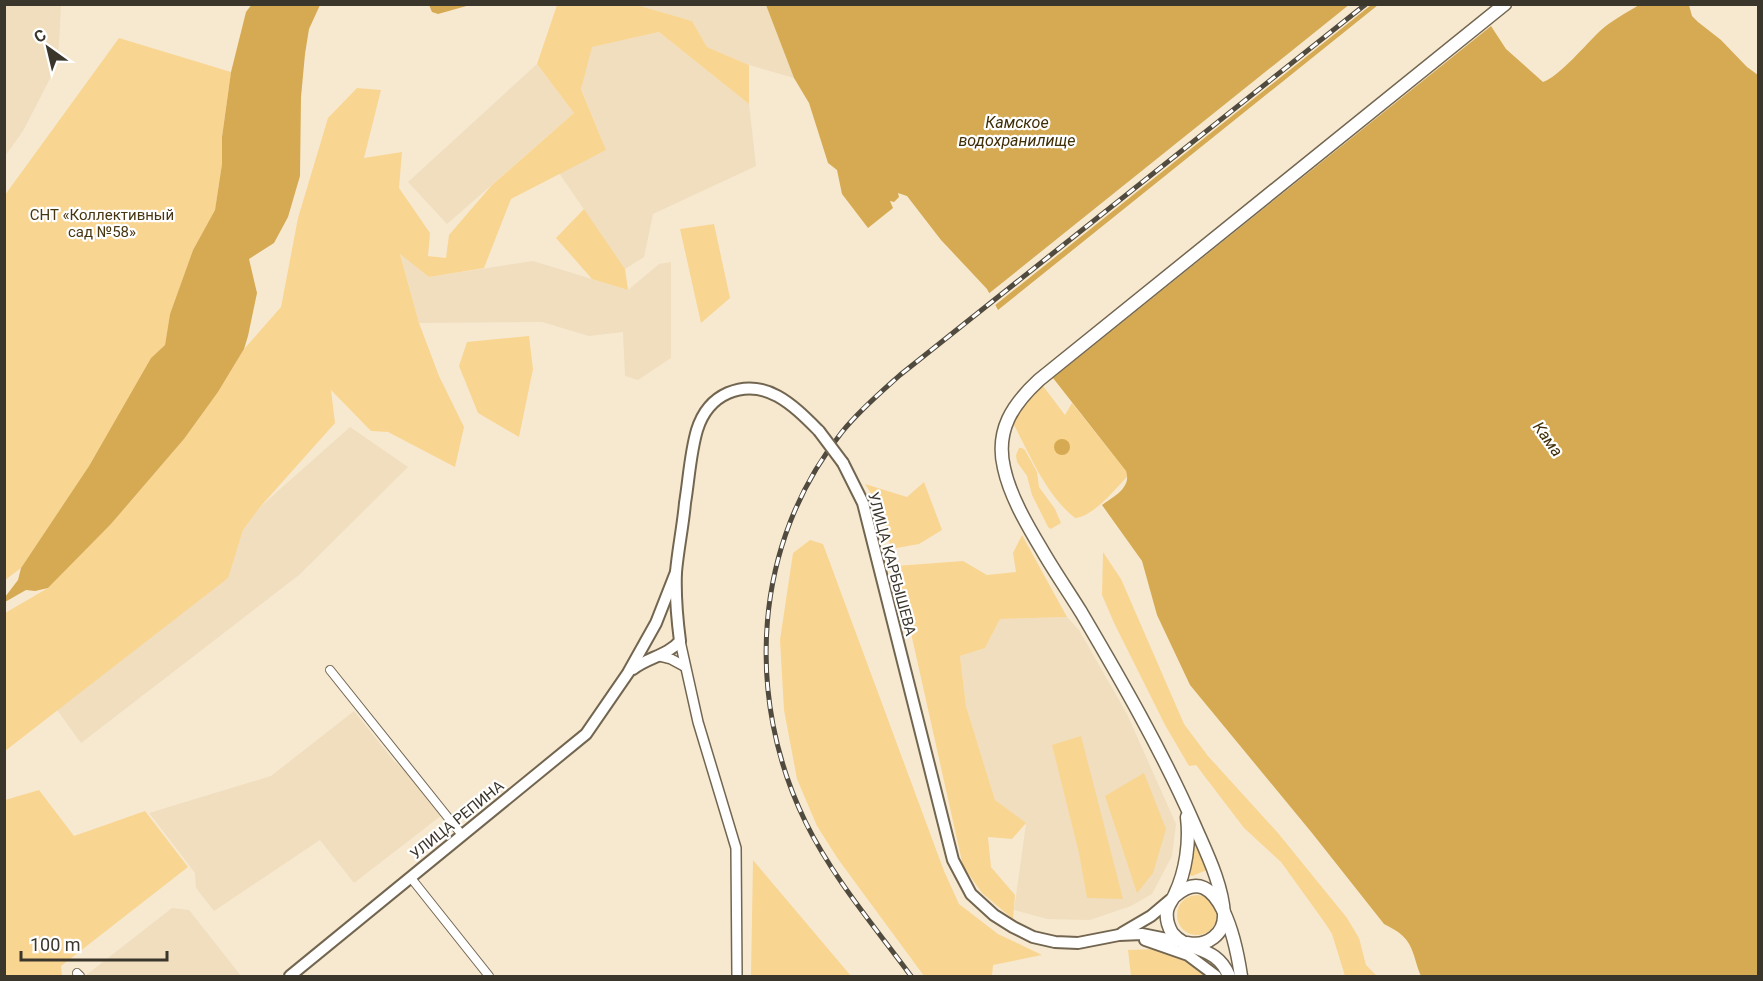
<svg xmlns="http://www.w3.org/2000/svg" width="1763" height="981" font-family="Roboto,sans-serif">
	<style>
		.built { fill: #f0debe }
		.green { fill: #f9d592 }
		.water { fill: #d6aa52 }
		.pier { fill: #f7e9d0 }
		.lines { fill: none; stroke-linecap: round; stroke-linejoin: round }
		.minor-casing { stroke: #736650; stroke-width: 10 }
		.tertiary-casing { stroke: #736650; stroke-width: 12 }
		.secondary-casing { stroke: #736650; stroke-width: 14 }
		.primary-casing { stroke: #736650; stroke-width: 15 }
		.minor { stroke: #fff; stroke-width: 8 }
		.tertiary { stroke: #fff; stroke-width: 9 }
		.secondary { stroke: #fff; stroke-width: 10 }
		.primary { stroke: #fff; stroke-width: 12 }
		.rail-casing { stroke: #514b3f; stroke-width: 5 }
		.rail { stroke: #fff; stroke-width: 3; stroke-dasharray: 9; stroke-linecap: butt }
		.secondary-bridge-casing { stroke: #736650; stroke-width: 14; stroke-linecap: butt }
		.secondary-bridge { stroke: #fff; stroke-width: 10 }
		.labels { text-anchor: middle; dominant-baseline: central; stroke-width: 4.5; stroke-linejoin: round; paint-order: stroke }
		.park-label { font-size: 15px; fill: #483610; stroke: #fff }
		.street-label { font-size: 15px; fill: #3b362c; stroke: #fff }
		.water-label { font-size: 16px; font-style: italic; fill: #402e06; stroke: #fff }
	</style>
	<rect width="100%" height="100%" fill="#f7e9d0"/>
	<g class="built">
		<path d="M 5,4 L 61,5 L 58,63 L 23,131 L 5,156 Z"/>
		<path d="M 637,5 L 766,5 L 794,78 L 749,65 L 707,47 L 692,21 Z"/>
		<path d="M 659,32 L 749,104 L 756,166 L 653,214 L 644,257 L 625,269 L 559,173 L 606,150 L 581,88 L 591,47 Z"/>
		<path d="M 537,64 L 574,113 L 447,224 L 408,182 Z"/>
		<path d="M 400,253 L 429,277 L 533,261 L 628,290 L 659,264 L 671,262 L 671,358 L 638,380 L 625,376 L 623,332 L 589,336 L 542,322 L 419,323 Z"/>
		<path d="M 350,427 L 408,467 L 299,575 L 81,743 L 57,710 L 227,578 L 243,530 L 260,507 Z"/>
		<path d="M 1067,617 L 1079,630 L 1127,714 L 1176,824 L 1172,856 L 1152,894 L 1131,906 L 1090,920 L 1047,919 L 1014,910 L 1026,824 L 995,800 L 966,706 L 960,656 L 985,648 L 1000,619 Z"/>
		<path d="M 354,711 L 394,761 L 411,776 L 442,815 L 354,883 L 320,840 L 214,911 L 196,888 L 195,873 L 149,813 L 271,776 Z"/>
		<path d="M 172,908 L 189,910 L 241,976 L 85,976 Z"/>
	</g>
	<g class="green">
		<path d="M 557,5 L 637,5 L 692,21 L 707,47 L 749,65 L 749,104 L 659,32 L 592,47 L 581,89 L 606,150 L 511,199 L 484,268 L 429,277 L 400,254 L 419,323 L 439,376 L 464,427 L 455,467 L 388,432 L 371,431 L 331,390 L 335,423 L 260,507 L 243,530 L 228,578 L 5,751 L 5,613 L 48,588 L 111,524 L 184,439 L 218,392 L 244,349 L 281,307 L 298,218 L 328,118 L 357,88 L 381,90 L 364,158 L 402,152 L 399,188 L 430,233 L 428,256 L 446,258 L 449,235 L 492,185 L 574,113 L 537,64 Z"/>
		<path d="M 119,38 L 231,72 L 222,137 L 222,164 L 215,210 L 193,250 L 170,314 L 165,345 L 151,358 L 89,466 L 21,568 L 5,580 L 5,195 Z"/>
		<path d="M 584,209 L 625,269 L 628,290 L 592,279 L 556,238 Z"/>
		<path d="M 714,224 L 730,298 L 701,323 L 680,229 Z"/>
		<path d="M 529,336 L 533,369 L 519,437 L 478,413 L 459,366 L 467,342 Z"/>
		<path d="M 1043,386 L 1065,415 L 1072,403 L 1126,471 L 1128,476 C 1115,489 1093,517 1075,518 C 1046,495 1030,455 1013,423 C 1017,408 1031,396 1043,386 Z"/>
		<path d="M 1019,448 L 1022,448 L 1025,450 L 1037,472 L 1039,487 L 1055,509 L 1061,523 L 1051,529 L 1048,527 L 1032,495 L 1027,476 L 1017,462 L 1016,455 Z"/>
		<path d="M 924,482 L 942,530 L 919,544 L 891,549 L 881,510 L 865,484 L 907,497 Z"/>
		<path d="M 1022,535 L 1067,617 L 1000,619 L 985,648 L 960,656 L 966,706 L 995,800 L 1026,823 L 1012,839 L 988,837 L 991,867 L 1015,895 L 1013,919 L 982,893 L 963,866 L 896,566 L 963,561 L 987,575 L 1016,572 L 1013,553 Z"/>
		<path d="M 810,540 L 823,544 L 944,871 L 959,904 L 998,934 L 1042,955 L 993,965 L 992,976 L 924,976 L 838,859 L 817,826 L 797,779 L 784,710 L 780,640 L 793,553 Z"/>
		<path d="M 1103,552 L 1121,579 L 1184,724 L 1208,756 L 1278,833 L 1347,918 L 1359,938 L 1366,965 L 1377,976 L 1345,976 L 1332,934 L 1325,923 L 1281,862 L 1244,828 L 1196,765 L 1189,766 L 1165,725 L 1115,625 L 1102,595 Z"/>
		<path d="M 1081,736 L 1123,899 L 1087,898 L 1079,853 L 1052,745 Z"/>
		<path d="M 1144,773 L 1166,829 L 1153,873 L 1137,893 L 1105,796 Z"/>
		<path d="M 39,790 L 74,836 L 145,811 L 188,867 L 61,966 L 62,976 L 5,976 L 5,800 Z"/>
		<path d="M 1193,840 L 1207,870 L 1192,876 L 1188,874 Z"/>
		<path d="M 753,860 L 851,976 L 751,976 Z"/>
		<circle cx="1197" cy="915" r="20"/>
		<path d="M 1159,949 L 1184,958 L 1209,976 L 1131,976 L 1128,950 Z"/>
	</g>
	<g class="water">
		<path d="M 252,4 L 320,5 L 309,29 L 305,54 L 301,97 L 300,176 L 288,217 L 274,243 L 249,259 L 257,293 L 248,336 L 244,349 L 218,392 L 184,439 L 111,524 L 48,588 L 35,591 L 26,590 L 5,602 L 5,597 L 18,580 L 21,568 L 89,466 L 151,358 L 165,345 L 170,314 L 193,250 L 215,210 L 222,164 L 222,137 L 231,72 L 246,12 Z"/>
		<path d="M 429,5 L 429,4 L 470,5 L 438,14 L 432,12 Z"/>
		<path d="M 766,5 L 1378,5 L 998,310 L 987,289 L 941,240 L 907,196 L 898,193 L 899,197 L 894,202 L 890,201 L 893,208 L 868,228 L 842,194 L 837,170 L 828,163 L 809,103 L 794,78 Z"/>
		<path d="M 1639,5 L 1689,5 L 1692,16 L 1698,22 L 1721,40 L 1747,67 L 1758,75 L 1758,976 L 1421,976 C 1414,960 1414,943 1398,932 C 1394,929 1389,927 1384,924 L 1312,833 L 1190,685 L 1157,615 L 1142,561 L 1102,505 C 1113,497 1132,488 1126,471 L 1053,378 L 1491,26 L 1506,49 L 1543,82 C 1559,77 1587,43 1600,31 C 1611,21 1626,13 1639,5 Z"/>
		<circle cx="1062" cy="447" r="8"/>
	</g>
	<path class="pier" d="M 1350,4 L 1371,5 L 994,306 L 987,295 Z"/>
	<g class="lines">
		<g class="minor-casing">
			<g id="minor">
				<path d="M 330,670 L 462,835"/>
				<path d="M 411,878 L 489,976"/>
				<path d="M 77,973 L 80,976"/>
			</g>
		</g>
		<g class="tertiary-casing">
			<g id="tertiary">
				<path d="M 680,641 L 698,722 L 736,848 L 737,976"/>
				<path d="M 659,656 L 671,659 L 684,666"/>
			</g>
		</g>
		<g class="secondary-casing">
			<g id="secondary">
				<path d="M 843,463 L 863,503 L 953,860 L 971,894 L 994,915 L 1013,927 L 1033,937 L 1055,942 L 1078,943 L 1119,935 L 1142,934 L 1182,942"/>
				<path d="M 633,669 C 648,657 667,656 680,641 C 677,618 675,595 676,572 C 678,549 683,526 685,503 C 689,479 690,454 697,430 C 702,414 712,400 728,393 C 766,377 794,406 819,431"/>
				<path d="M 1122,933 L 1151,916 L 1170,900"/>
				<path d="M 1145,940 L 1188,955 L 1216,976"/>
				<path d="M 290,976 L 586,734 L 628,673 L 656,623 L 676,572"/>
			</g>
		</g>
		<g class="primary-casing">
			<g id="primary">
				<path d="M 1187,817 C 1190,842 1186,871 1175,894 C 1173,900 1168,904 1167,911 C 1166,918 1168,926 1172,933 C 1188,953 1216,944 1229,976"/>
				<path d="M 1175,896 C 1220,856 1237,949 1241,976"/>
				<path d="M 1188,943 C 1207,947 1225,934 1224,914 C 1222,883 1206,852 1194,824 C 1162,751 1121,680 1081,612 C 1068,591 1054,571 1042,550 C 1027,525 1010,496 1004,468 C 995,430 1013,404 1039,380 L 1505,4"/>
			</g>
		</g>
		<use href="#minor" class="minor"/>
		<use href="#tertiary" class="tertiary"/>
		<use href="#secondary" class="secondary"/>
		<use href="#primary" class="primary"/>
		<g class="rail-casing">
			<path id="rail" d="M 911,976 C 875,927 833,878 806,823 C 744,697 753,543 842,432 C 859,411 880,393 900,375 L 1366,4"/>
		</g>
		<use href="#rail" class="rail"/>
		<g class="secondary-bridge-casing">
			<path id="secondary-bridge" d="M 819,431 L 843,463"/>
		</g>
		<use href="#secondary-bridge" class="secondary-bridge"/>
	</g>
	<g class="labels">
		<g class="park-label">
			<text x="102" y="215">СНТ «Коллективный<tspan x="102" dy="17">сад №58»</tspan></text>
		</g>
		<g class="street-label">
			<text transform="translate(892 564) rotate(75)">УЛИЦА КАРБЫШЕВА</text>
			<text transform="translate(457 820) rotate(-39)">УЛИЦА РЕПИНА</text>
		</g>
		<g class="water-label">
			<text x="1017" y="122">Камское<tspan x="1017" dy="18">водохранилище</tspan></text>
			<text transform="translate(1548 439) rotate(54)">Кама</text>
		</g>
	</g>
	<rect width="1763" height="981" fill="none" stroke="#3b362c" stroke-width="12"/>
	<g transform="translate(48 48) rotate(326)" stroke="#ffffff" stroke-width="4.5" paint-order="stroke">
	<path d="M0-4.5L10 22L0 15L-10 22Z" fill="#3b362c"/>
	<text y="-9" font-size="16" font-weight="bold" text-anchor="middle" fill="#3b362c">С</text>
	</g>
	<path d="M21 951v9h146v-9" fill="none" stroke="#3b362c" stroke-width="3"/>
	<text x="30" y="951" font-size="18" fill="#3b362c" stroke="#ffffff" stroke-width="4.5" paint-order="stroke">100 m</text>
</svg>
